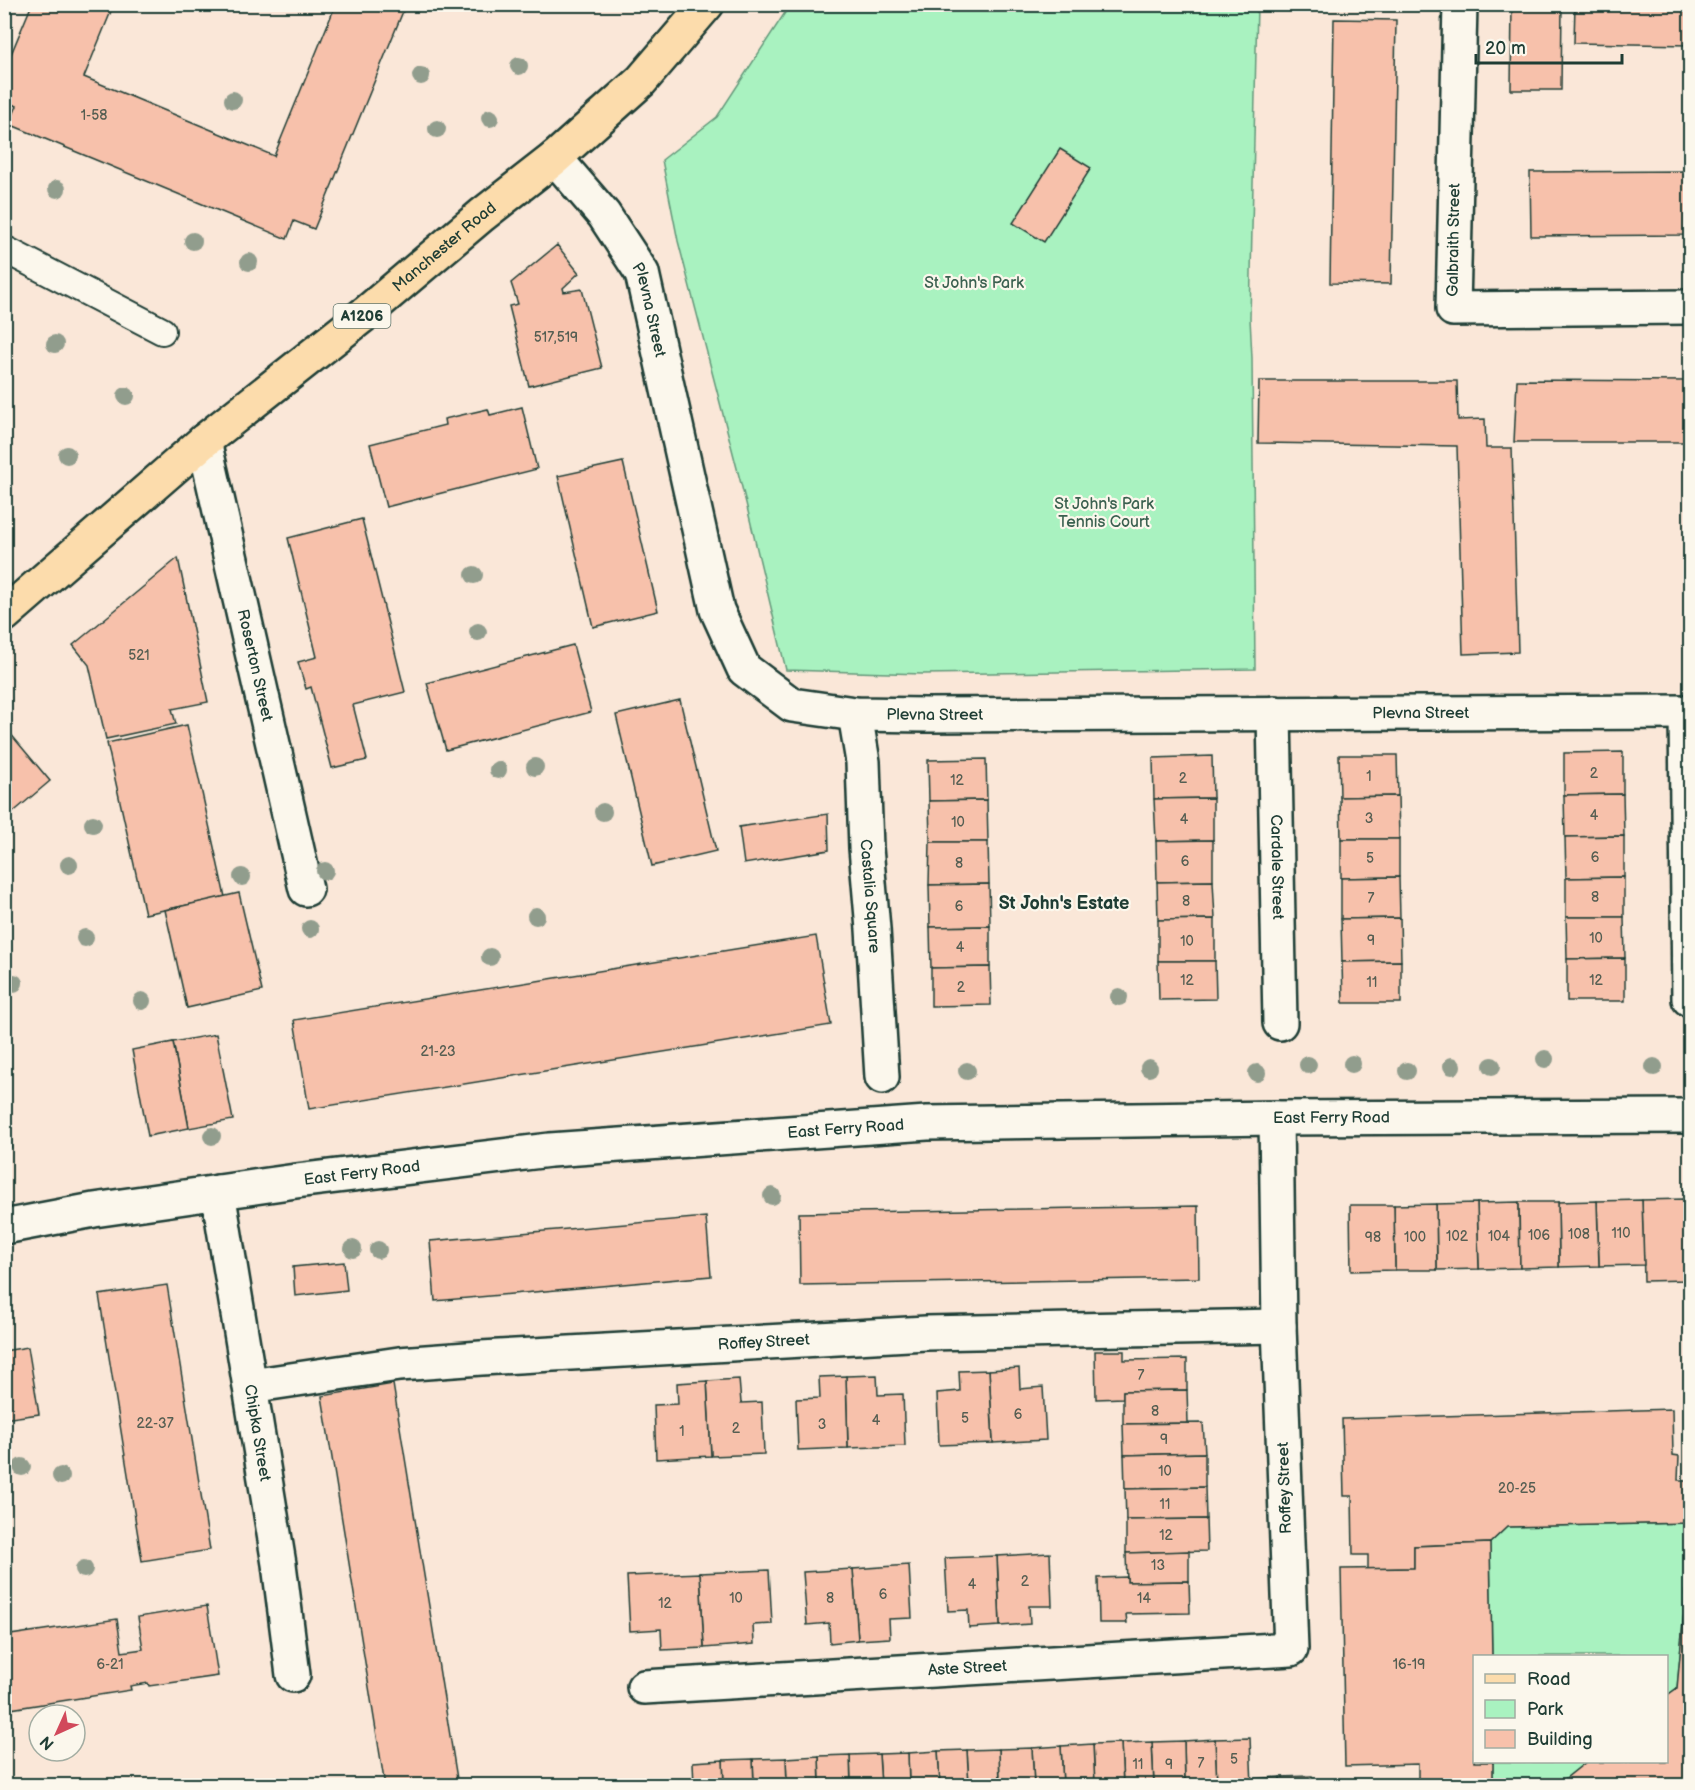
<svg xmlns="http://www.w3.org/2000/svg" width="1695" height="1790" font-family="'Balsamiq Sans',sans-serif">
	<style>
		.green { fill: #a9f2c0; stroke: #64987a; stroke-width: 1.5 }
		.building { fill: #f7c1ab; stroke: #1f3d34; stroke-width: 1.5 }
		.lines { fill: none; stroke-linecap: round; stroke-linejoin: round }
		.lane-casing { stroke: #1f3d34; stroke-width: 30 }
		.street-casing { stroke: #1f3d34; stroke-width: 38 }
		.secondary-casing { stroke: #1f3d34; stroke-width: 38 }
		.primary-casing { stroke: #1f3d34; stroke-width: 38 }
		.lane { stroke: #fbf7ec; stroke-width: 26 }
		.street { stroke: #fbf7ec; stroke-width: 33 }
		.secondary { stroke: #fbf7ec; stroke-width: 33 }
		.primary { stroke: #fcdcac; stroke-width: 33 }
		.tree { fill: #919d8d }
		.labels { text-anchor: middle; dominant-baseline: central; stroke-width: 4.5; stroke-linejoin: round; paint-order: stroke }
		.number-label { font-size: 14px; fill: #555e52 }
		.shield { fill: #fbf7ec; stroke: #61756b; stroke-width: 1.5 }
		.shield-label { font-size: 15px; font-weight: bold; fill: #1f3d34 }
		.street-label { font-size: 16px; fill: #1f3d34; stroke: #fbf7ec }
		.park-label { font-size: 16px; fill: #3b6150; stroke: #fbf7ec }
		.neighbourhood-label { font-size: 18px; font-weight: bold; fill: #1f3d34; stroke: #fbf7ec }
	</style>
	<rect width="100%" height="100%" fill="#fae7d8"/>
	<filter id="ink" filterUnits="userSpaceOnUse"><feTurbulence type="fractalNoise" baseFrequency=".0167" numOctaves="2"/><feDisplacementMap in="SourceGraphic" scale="12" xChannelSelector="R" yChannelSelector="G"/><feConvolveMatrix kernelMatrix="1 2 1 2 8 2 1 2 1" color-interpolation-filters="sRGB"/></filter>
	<g filter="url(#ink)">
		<g class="green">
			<path d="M 790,5 L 1257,5 L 1250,318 L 1252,358 L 1255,669 L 923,674 L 786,670 L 746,503 L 678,241 L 662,160 L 717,117 Z"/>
			<path d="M 1690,1523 L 1690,1568 L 1688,1569 L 1677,1688 L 1667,1696 L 1666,1656 L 1492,1656 L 1490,1543 L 1507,1527 Z"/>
			<path d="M 1493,1762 L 1586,1762 L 1556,1786 L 1493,1785 Z"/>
		</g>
		<g class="building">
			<path d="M 32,4 L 114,4 L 84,77 L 274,156 L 336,4 L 406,4 L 314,229 L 294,221 L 287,239 L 9,124 L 17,106 L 4,101 L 4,71 Z"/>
			<path d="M 1512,4 L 1562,4 L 1561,90 L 1511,90 Z"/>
			<path d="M 1575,4 L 1690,4 L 1690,45 L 1574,43 Z"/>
			<path d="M 1334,19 L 1396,20 L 1391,284 L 1330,283 Z"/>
			<path d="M 1060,149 L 1091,168 L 1044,242 L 1013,223 Z"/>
			<path d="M 1690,171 L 1690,235 L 1531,236 L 1530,172 Z"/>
			<path d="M 557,245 L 579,273 L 563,288 L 564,292 L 582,289 L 602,368 L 529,386 L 509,306 L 518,304 L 511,283 Z"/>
			<path d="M 1517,380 L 1690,381 L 1690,442 L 1514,442 Z"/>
			<path d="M 1259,381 L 1457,381 L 1458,420 L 1485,419 L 1486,448 L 1512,448 L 1518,652 L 1463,654 L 1457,446 L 1258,443 Z"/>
			<path d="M 522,407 L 537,469 L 386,507 L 370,444 L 445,425 L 444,419 L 488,409 L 490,415 Z"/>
			<path d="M 623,462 L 658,611 L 593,627 L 558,476 Z"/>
			<path d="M 362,519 L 405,692 L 353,705 L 367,760 L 332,768 L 311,687 L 306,689 L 298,662 L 317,657 L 288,538 Z"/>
			<path d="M 178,558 L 208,702 L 172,709 L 176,724 L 106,739 L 89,665 L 73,645 Z"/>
			<path d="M 573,645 L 591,712 L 446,750 L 427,683 Z"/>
			<path d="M 680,700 L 716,851 L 652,866 L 616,715 Z"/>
			<path d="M 187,725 L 225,897 L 145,914 L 107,743 Z"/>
			<path d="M 9,732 L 50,781 L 4,820 L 4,736 Z"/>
			<path d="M 1623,752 L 1623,794 L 1564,795 L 1564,753 Z"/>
			<path d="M 1339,755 L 1397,755 L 1398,796 L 1340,797 Z"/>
			<path d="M 1212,756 L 1213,798 L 1154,799 L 1153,758 Z"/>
			<path d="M 986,759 L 987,800 L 929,801 L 928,760 Z"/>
			<path d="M 1623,794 L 1624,836 L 1565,837 L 1564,795 Z"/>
			<path d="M 1398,796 L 1399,839 L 1341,839 L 1340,797 Z"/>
			<path d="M 1213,798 L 1213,840 L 1156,841 L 1154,799 Z"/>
			<path d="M 987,800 L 988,842 L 930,842 L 929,801 Z"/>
			<path d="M 828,814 L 829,850 L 744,864 L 739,827 Z"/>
			<path d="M 1624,836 L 1624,877 L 1566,878 L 1565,837 Z"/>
			<path d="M 1341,839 L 1399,839 L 1399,877 L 1341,878 Z"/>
			<path d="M 1213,840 L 1213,881 L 1157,882 L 1156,841 Z"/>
			<path d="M 930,842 L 988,842 L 989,884 L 929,885 Z"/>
			<path d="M 1399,877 L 1400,918 L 1341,919 L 1341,878 Z"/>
			<path d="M 1624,877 L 1624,917 L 1566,917 L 1566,878 Z"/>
			<path d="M 1213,881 L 1215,919 L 1158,920 L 1157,882 Z"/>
			<path d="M 989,884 L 990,926 L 930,927 L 929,885 Z"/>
			<path d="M 239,893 L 262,991 L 187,1008 L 165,910 Z"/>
			<path d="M 1566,917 L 1624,917 L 1625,958 L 1567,959 Z"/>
			<path d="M 1400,918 L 1401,961 L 1342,962 L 1341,919 Z"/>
			<path d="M 1215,919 L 1215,961 L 1158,961 L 1158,920 Z"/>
			<path d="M 990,926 L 990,967 L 931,968 L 930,927 Z"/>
			<path d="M 816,936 L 831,1025 L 309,1109 L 294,1020 Z"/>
			<path d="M 1625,958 L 1625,1001 L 1567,1001 L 1567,959 Z"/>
			<path d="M 1158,961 L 1215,961 L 1216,999 L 1159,1000 Z"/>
			<path d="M 1401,961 L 1401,1003 L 1343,1003 L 1342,962 Z"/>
			<path d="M 990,967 L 991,1005 L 931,1006 L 931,968 Z"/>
			<path d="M 216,1034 L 233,1120 L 189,1128 L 173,1042 Z"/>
			<path d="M 173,1042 L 189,1128 L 148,1136 L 132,1050 Z"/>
			<path d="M 4,1106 L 11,1147 L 4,1148 Z"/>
			<path d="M 1684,1199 L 1687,1280 L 1644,1281 L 1642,1200 Z"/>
			<path d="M 1642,1200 L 1644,1265 L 1599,1266 L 1597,1201 Z"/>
			<path d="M 1597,1201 L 1599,1266 L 1559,1267 L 1558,1202 Z"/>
			<path d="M 1519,1202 L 1520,1268 L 1479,1269 L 1477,1203 Z"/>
			<path d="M 1519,1202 L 1558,1202 L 1559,1267 L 1520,1268 Z"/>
			<path d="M 1477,1203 L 1479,1269 L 1437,1270 L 1436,1204 Z"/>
			<path d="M 1436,1204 L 1437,1270 L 1395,1270 L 1394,1205 Z"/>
			<path d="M 1350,1205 L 1394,1205 L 1395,1270 L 1351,1271 Z"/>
			<path d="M 1198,1206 L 1199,1278 L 800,1285 L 799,1213 Z"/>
			<path d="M 706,1217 L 711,1276 L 435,1301 L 430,1241 Z"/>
			<path d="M 344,1262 L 347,1290 L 295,1296 L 293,1267 Z"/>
			<path d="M 167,1285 L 210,1550 L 142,1561 L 99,1295 Z"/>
			<path d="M 28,1347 L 39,1414 L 4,1419 L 4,1351 Z"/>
			<path d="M 1095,1351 L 1124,1351 L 1124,1360 L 1187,1359 L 1187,1390 L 1123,1391 L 1123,1398 L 1096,1399 Z"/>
			<path d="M 1019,1368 L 1020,1389 L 1043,1387 L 1046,1440 L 993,1443 L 989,1370 Z"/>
			<path d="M 989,1370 L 993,1443 L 939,1445 L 937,1393 L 960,1391 L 959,1371 Z"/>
			<path d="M 877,1375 L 878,1395 L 903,1394 L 905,1446 L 848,1448 L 846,1376 Z"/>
			<path d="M 846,1376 L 848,1448 L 798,1450 L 796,1399 L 820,1398 L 819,1377 Z"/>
			<path d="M 739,1379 L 741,1403 L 762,1402 L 764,1454 L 711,1456 L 707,1381 Z"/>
			<path d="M 707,1381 L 711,1456 L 656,1459 L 654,1405 L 678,1404 L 677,1383 Z"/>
			<path d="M 393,1384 L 458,1785 L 457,1786 L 385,1786 L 322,1396 Z"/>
			<path d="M 1187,1390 L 1188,1423 L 1123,1424 L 1123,1391 Z"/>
			<path d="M 1672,1409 L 1673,1455 L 1679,1456 L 1678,1480 L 1690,1480 L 1690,1523 L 1507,1527 L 1490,1543 L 1414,1546 L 1414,1568 L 1368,1569 L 1368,1555 L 1353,1555 L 1352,1496 L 1344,1496 L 1342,1419 Z"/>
			<path d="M 1203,1423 L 1205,1453 L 1124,1455 L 1123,1424 Z"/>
			<path d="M 1205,1453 L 1205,1487 L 1125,1489 L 1124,1455 Z"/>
			<path d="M 1205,1487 L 1206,1519 L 1126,1520 L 1125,1489 Z"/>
			<path d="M 1206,1519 L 1207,1551 L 1126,1553 L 1126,1520 Z"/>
			<path d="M 1490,1543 L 1492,1656 L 1474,1656 L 1474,1762 L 1493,1762 L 1493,1786 L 1418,1786 L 1418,1764 L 1345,1766 L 1341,1569 L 1414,1568 L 1414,1546 Z"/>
			<path d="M 1189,1551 L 1189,1581 L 1127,1582 L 1126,1553 Z"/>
			<path d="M 1050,1553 L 1052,1606 L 1029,1606 L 1030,1624 L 1000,1626 L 997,1556 Z"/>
			<path d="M 997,1556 L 1000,1626 L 969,1628 L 968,1610 L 948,1611 L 945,1558 Z"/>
			<path d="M 909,1565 L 912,1618 L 889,1619 L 890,1638 L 858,1640 L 853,1569 Z"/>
			<path d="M 1688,1568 L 1690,1568 L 1690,1786 L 1556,1786 L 1586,1762 L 1666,1762 L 1666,1696 L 1677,1688 Z"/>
			<path d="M 853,1569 L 858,1640 L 830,1643 L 829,1623 L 807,1625 L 803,1572 Z"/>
			<path d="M 769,1570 L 772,1624 L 753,1625 L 754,1644 L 704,1648 L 700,1573 Z"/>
			<path d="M 700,1573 L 704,1648 L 662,1650 L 661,1629 L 630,1631 L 627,1576 Z"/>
			<path d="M 1127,1577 L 1127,1582 L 1189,1581 L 1190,1613 L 1126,1614 L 1127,1623 L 1099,1623 L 1098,1578 Z"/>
			<path d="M 207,1606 L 218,1676 L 149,1686 L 148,1683 L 130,1686 L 131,1690 L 4,1710 L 4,1636 L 117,1619 L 122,1652 L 143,1649 L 138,1617 Z"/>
			<path d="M 1250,1738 L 1252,1786 L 1217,1786 L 1215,1739 Z"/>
			<path d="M 1215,1739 L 1217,1786 L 1185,1786 L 1184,1741 Z"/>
			<path d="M 1184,1741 L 1185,1786 L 1154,1786 L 1152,1742 Z"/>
			<path d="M 1152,1742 L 1154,1786 L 1123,1786 L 1121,1743 Z"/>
			<path d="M 1121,1743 L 1123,1786 L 1095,1786 L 1093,1744 Z"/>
			<path d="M 1093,1744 L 1095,1786 L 1063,1786 L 1061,1746 Z"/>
			<path d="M 1061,1746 L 1063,1786 L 1034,1786 L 1032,1748 Z"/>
			<path d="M 1032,1748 L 1034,1786 L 1000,1786 L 999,1749 Z"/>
			<path d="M 999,1749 L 1000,1786 L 969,1786 L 967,1750 Z"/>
			<path d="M 967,1750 L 969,1786 L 940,1786 L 938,1751 Z"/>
			<path d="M 938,1751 L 940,1786 L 909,1786 L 908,1753 Z"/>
			<path d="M 908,1753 L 909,1786 L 881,1786 L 879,1754 Z"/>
			<path d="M 879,1754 L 881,1786 L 851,1786 L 850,1755 Z"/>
			<path d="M 850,1755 L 851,1786 L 820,1786 L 819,1756 Z"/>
			<path d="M 819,1756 L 820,1786 L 787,1786 L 786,1758 Z"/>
			<path d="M 786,1758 L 787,1786 L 754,1786 L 753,1759 Z"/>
			<path d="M 753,1759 L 754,1786 L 724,1786 L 723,1760 Z"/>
			<path d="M 723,1760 L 724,1786 L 694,1786 L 693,1762 Z"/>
			<path d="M 1312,1776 L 1313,1786 L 1280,1786 L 1280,1777 Z"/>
			<path d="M 1280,1777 L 1280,1786 L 1252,1786 L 1252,1779 Z"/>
		</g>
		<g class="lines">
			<g class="lane-casing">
				<path id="lane" d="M 4,249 L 162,331"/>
			</g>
			<g class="street-casing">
				<g id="street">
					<path d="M 1460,4 L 1453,309 L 1690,307"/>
					<path id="s1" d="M 555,158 L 604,215 L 642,273 L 717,610 L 744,669 L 792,705 L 855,714 L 926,715 L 1690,712"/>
					<path id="s2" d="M 204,441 L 306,889"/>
					<path d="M 1686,712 L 1689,999"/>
					<path id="s3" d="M 1274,713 L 1280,1023"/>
					<path id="s4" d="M 855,714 L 863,762 L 866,848 L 873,929 L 882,1077"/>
					<path id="s5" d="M 218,1192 L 279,1564 L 293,1675"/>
					<path id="s6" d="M 250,1386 L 399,1364 L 481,1358 L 926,1333 L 1279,1326"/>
					<path id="s7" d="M 644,1687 L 1291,1649 L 1279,1326 L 1276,1118"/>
				</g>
			</g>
			<g class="secondary-casing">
				<g id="secondary">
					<path id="s8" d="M 4,1227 L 94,1210 L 296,1181 L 550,1150 L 927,1123 L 1276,1118 L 1690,1116"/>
				</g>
			</g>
			<g class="primary-casing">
				<g id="primary">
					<path id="s9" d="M 4,615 L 204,441 L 366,313 L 482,215 L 555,158 L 641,81 L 707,4"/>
				</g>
			</g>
			<use href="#lane" class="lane"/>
			<use href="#street" class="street"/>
			<use href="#secondary" class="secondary"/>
			<use href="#primary" class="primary"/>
		</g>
		<g class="tree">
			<circle cx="519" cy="66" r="9"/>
			<circle cx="421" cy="76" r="9"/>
			<circle cx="233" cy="100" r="9"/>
			<circle cx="490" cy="118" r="9"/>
			<circle cx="437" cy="129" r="9"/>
			<circle cx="57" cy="189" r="9"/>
			<circle cx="193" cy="241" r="9"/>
			<circle cx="249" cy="262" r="9"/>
			<circle cx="55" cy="344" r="9"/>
			<circle cx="126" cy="396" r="9"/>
			<circle cx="67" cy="455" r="9"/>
			<circle cx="474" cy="575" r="9"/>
			<circle cx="478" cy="632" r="9"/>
			<circle cx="535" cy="767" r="9"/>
			<circle cx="498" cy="770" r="9"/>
			<circle cx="603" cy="812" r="9"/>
			<circle cx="93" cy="824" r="9"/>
			<circle cx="69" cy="865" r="9"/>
			<circle cx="325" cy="871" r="9"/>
			<circle cx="242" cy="877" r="9"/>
			<circle cx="536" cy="916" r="9"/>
			<circle cx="310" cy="929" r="9"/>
			<circle cx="85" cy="938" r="9"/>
			<circle cx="490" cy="957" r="9"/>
			<circle cx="14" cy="983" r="9"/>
			<circle cx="1119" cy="997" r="9"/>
			<circle cx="142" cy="1001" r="9"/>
			<circle cx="1545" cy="1059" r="9"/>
			<circle cx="1352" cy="1064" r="9"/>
			<circle cx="1308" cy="1065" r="9"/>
			<circle cx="1452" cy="1066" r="9"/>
			<circle cx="1492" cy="1066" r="9"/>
			<circle cx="1654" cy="1067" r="9"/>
			<circle cx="1149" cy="1068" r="9"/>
			<circle cx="967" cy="1071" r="9"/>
			<circle cx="1407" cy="1071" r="9"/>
			<circle cx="1257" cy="1073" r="9"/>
			<circle cx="212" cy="1136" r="9"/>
			<circle cx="772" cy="1196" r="9"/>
			<circle cx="353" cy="1249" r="9"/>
			<circle cx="378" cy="1250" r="9"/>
			<circle cx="22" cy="1467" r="9"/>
			<circle cx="61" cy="1476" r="9"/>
			<circle cx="84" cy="1569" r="9"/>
		</g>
	</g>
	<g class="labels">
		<g class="number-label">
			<text x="94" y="115">1-58</text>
			<text x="556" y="337">517,519</text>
			<text x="139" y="655">521</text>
			<text x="1594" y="773">2</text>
			<text x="1369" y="776">1</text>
			<text x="1183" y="778">2</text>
			<text x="957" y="780">12</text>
			<text x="1594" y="815">4</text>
			<text x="1369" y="818">3</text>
			<text x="1184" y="819">4</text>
			<text x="958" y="822">10</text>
			<text x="1595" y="857">6</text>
			<text x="1370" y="858">5</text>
			<text x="1185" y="861">6</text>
			<text x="959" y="863">8</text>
			<text x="1595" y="897">8</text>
			<text x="1371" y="898">7</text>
			<text x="1186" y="901">8</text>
			<text x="959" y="906">6</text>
			<text x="1596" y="938">10</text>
			<text x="1371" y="940">9</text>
			<text x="1187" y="941">10</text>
			<text x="960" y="947">4</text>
			<text x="1187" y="980">12</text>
			<text x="1596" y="980">12</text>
			<text x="1372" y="982">11</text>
			<text x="961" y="987">2</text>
			<text x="438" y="1051">21-23</text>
			<text x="1621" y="1233">110</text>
			<text x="1579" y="1234">108</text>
			<text x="1539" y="1235">106</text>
			<text x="1457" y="1236">102</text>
			<text x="1499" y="1236">104</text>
			<text x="1373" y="1237">98</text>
			<text x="1415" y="1237">100</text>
			<text x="1141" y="1375">7</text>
			<text x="1155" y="1411">8</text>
			<text x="1018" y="1414">6</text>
			<text x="965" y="1418">5</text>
			<text x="876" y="1420">4</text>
			<text x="155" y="1423">22-37</text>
			<text x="822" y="1424">3</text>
			<text x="736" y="1428">2</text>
			<text x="682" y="1431">1</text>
			<text x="1164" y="1439">9</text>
			<text x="1165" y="1471">10</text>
			<text x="1517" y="1488">20-25</text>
			<text x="1165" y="1504">11</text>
			<text x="1166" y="1535">12</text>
			<text x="1158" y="1565">13</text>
			<text x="1025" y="1581">2</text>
			<text x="972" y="1584">4</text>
			<text x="883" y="1594">6</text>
			<text x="736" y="1598">10</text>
			<text x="830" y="1598">8</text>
			<text x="1144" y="1598">14</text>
			<text x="665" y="1603">12</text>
			<text x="110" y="1664">6-21</text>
			<text x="1409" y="1664">16-19</text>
			<text x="1234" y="1759">5</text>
			<text x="1201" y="1763">7</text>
			<text x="1138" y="1764">11</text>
			<text x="1169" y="1764">9</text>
		</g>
		<rect class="shield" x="333.5" y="304" width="57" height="24" rx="4.5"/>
		<g class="shield-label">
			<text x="362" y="316">A1206</text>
		</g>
		<g class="street-label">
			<text transform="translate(1454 240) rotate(-89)">Galbraith Street</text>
			<text stroke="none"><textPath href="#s9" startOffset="574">Manchester Road</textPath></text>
			<text stroke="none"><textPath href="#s1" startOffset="182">Plevna Street</textPath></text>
			<text stroke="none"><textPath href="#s2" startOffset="230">Roserton Street</textPath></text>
			<text stroke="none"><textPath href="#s1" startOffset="1244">Plevna Street</textPath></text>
			<text stroke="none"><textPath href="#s1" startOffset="758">Plevna Street</textPath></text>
			<text stroke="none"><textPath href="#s3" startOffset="154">Cardale Street</textPath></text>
			<text stroke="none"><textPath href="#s4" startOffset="183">Castalia Square</textPath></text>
			<text stroke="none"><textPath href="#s8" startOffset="1334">East Ferry Road</textPath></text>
			<text stroke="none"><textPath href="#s8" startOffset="848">East Ferry Road</textPath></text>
			<text stroke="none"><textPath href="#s8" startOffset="362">East Ferry Road</textPath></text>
			<text stroke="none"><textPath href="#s6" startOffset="516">Roffey Street</textPath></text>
			<text stroke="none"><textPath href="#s5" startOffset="244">Chipka Street</textPath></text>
			<text transform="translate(1285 1488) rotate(-92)">Roffey Street</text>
			<text stroke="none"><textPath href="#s7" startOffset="324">Aste Street</textPath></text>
		</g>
		<g class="park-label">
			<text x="974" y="283">St John's Park</text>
			<text x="1104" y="504">St John's Park<tspan x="1104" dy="18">Tennis Court</tspan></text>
		</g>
		<g class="neighbourhood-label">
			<text x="1064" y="903">St John's Estate</text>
		</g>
	</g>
	<rect width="1695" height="1790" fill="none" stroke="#fbf7ec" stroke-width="24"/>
	<rect x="12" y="12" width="1671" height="1766" fill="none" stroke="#1f3d34" stroke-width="2" filter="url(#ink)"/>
	<rect x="1473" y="1655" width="195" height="108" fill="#fbf7ec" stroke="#a3ada2" stroke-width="1.5"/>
	<rect x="1485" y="1674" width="30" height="9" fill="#fcdcac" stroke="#a3ada2" stroke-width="1.5"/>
	<text x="1527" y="1685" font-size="18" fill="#1f3d34">Road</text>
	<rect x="1485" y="1700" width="30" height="18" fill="#a9f2c0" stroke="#a3ada2" stroke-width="1.5"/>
	<text x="1527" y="1715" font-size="18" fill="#1f3d34">Park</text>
	<rect x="1485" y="1730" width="30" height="18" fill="#f7c1ab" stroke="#a3ada2" stroke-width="1.5"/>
	<text x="1527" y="1745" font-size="18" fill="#1f3d34">Building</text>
	<g transform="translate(57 1733) rotate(225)"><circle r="28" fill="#fbf7ec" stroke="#a3ada2" stroke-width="1.5"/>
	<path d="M0-4.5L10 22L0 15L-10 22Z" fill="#d1495b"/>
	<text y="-9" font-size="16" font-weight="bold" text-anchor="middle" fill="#1f3d34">N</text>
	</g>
	<path d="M1476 54v9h146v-9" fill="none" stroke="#1f3d34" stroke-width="3"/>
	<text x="1485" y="54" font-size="18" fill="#1f3d34" stroke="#fbf7ec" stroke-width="4.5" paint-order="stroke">20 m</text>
</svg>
